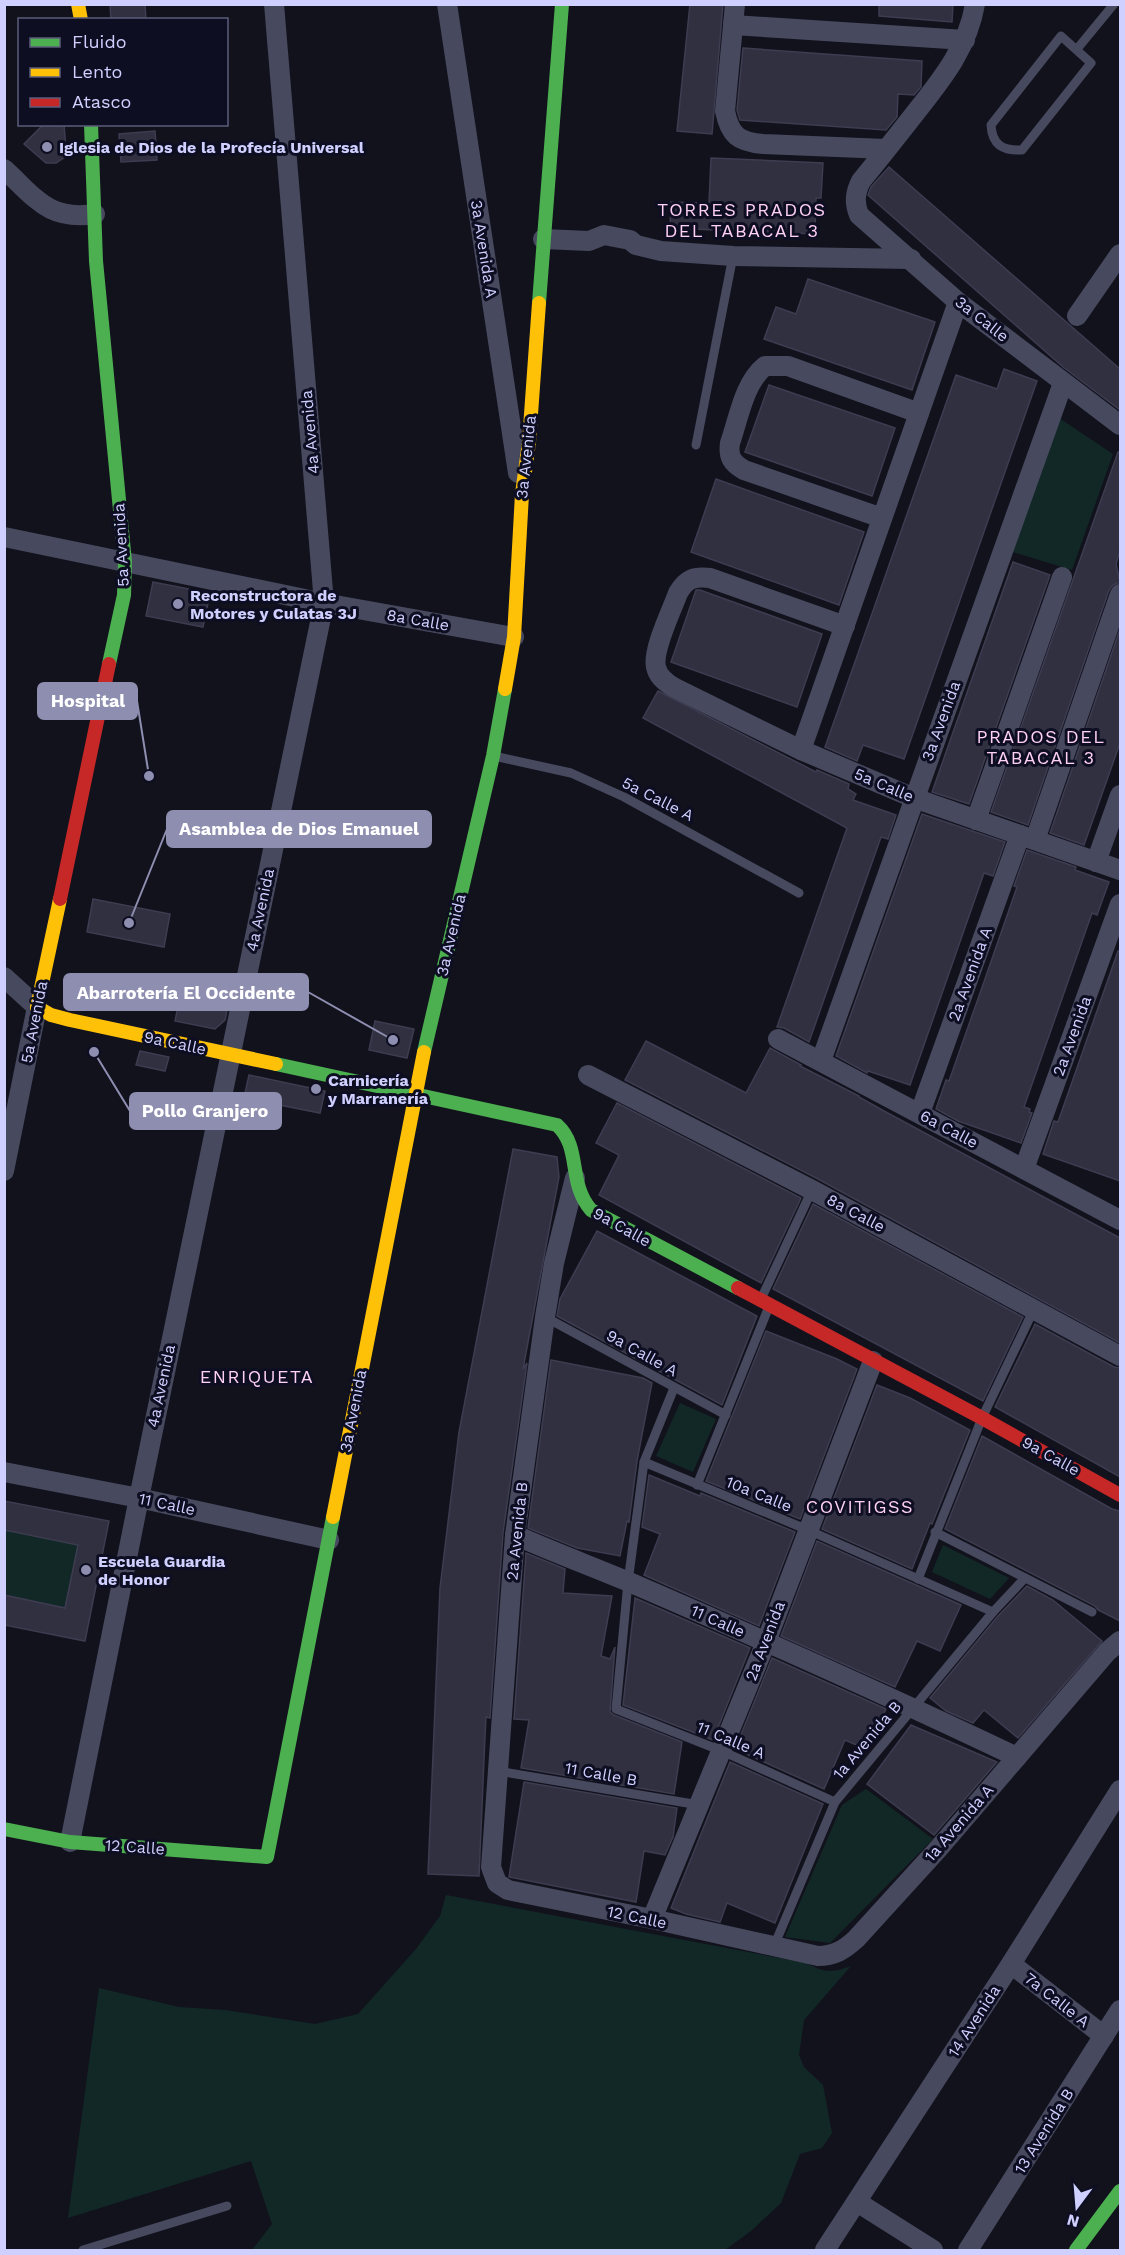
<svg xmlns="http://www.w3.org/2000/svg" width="1125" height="2255" font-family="'Work Sans',sans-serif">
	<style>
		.green { fill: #112827 }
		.building { fill: #303040; stroke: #3d3c51; stroke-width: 1.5 }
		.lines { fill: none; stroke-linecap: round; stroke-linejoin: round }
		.lane { stroke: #47495e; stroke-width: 9 }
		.street { stroke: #47495e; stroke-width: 20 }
		.fast { stroke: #4caf50; stroke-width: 14 }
		.slow { stroke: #ffc107; stroke-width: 14 }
		.jam { stroke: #c62828; stroke-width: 14 }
		.poi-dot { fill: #8d8eb0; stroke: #0e0e22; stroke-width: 2 }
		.labels { text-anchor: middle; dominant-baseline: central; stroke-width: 6; stroke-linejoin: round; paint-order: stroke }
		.poi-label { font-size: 16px; font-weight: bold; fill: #cfd0ff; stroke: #0e0e22; text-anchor: start }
		.street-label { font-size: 16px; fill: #cfd0ff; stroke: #0e0e22 }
		.neighbourhood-label { font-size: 18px; letter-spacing: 1.5px; fill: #ffd1f4; stroke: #0e0e22 }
		.leader { fill: none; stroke: #8d8eb0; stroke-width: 2 }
		.callout-dot { fill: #8d8eb0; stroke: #0e0e22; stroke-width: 2 }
		.callout { fill: #8d8eb0; stroke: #8d8eb0; stroke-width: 2 }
		.callout-label { font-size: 18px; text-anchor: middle; font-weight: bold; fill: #fff }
	</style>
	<rect width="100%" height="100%" fill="#12121d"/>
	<g class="green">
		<path d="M 1059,418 L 1113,454 L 1072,570 L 1009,551 Z"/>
		<path d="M 680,1403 L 716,1419 L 693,1472 L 656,1456 Z"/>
		<path d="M 5,1530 L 78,1545 L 65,1608 L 5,1595 Z"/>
		<path d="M 943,1545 L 1009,1578 L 990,1599 L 932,1572 Z"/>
		<path d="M 866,1789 L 933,1839 L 830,1943 L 785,1937 L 842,1805 Z"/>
		<path d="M 446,1895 L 806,1963 C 825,1973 831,1973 851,1966 L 804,2020 L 799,2055 L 804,2067 L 823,2085 L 832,2133 L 822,2148 L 800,2154 L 781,2203 L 751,2231 L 725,2250 L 252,2250 L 272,2224 L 251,2161 L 68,2218 L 99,1988 L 179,2007 L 225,2010 L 315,2024 L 358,2014 L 416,1949 L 440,1916 Z"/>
	</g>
	<g class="building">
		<path d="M 110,4 L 145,4 L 146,20 L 111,20 Z"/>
		<path d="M 690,4 L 723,4 L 712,134 L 677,131 Z"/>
		<path d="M 879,4 L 953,4 L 952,22 L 879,16 Z"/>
		<path d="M 743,48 L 922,61 L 921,87 L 914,95 L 898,94 L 897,117 L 886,130 L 740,120 L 737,110 Z"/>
		<path d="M 44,124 L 64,124 L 66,151 L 65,157 L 56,163 L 46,163 L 24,144 Z"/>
		<path d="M 155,131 L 157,160 L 121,162 L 119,134 Z"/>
		<path d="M 711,158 L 823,163 L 821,198 L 816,198 L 815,234 L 670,228 L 671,202 L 709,203 Z"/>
		<path d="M 889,167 L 1120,369 L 1120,410 L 1063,367 L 868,195 L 871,187 Z"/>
		<path d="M 808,279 L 935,322 L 912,390 L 764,339 L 776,307 L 796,314 Z"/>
		<path d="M 1004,369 L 1037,381 L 904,759 L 863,745 L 857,761 L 825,747 L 956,375 L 997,389 Z"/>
		<path d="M 769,385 L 895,428 L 872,496 L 745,452 Z"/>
		<path d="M 1118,452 L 1120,452 L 1120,551 L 1116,564 L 1120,582 L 1113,585 L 1109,590 L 1028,825 L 991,812 Z"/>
		<path d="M 716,479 L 864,532 L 839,605 L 691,552 Z"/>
		<path d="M 1013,562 L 1050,575 L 969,804 L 932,792 Z"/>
		<path d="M 153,582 L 210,593 L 203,627 L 146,616 Z"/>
		<path d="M 696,590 L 700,590 L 822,634 L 797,707 L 671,662 Z"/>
		<path d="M 1120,629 L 1120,743 L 1084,845 L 1050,833 Z"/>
		<path d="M 658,691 L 816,772 L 817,770 L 849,784 L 848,789 L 856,794 L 853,800 L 896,815 L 888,839 L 881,837 L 809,1042 L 784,1028 L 777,1027 L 847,828 L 643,718 Z"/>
		<path d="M 922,814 L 1005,842 L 993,876 L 984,873 L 910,1085 L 868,1071 L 867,1073 L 836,1056 Z"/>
		<path d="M 1027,850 L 1076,867 L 1075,870 L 1109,882 L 1097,915 L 1092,913 L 1024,1107 L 1030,1109 L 1029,1112 L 1032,1113 L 1021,1143 L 958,1121 L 936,1109 L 946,1080 L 949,1081 L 979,996 L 1017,887 L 1014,886 Z"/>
		<path d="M 93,899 L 170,914 L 164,947 L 87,932 Z"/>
		<path d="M 1118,951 L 1120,951 L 1120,1181 L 1043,1154 L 1054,1121 L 1058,1122 Z"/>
		<path d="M 183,983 L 231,992 L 225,1020 L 215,1029 L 175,1021 Z"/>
		<path d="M 375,1021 L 414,1029 L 407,1058 L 369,1050 Z"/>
		<path d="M 646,1041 L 746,1093 L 770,1048 L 801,1065 L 800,1066 L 859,1096 L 859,1097 L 884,1111 L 1120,1238 L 1120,1343 L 818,1179 L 625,1080 Z"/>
		<path d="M 140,1051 L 169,1057 L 165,1071 L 136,1065 Z"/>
		<path d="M 249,1075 L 325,1091 L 320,1113 L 244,1098 Z"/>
		<path d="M 617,1103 L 801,1198 L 761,1283 L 599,1195 L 619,1155 L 596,1143 Z"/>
		<path d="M 513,1149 L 557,1157 L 559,1177 L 523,1369 L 527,1363 L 503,1533 L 490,1718 L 486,1717 L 485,1736 L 479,1876 L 428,1874 L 440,1588 L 459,1432 Z"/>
		<path d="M 813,1204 L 1023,1317 L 983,1401 L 773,1289 Z"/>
		<path d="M 597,1231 L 757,1316 L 722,1405 L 557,1316 L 560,1299 Z"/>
		<path d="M 1035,1324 L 1114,1367 L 1120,1368 L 1120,1477 L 995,1407 Z"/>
		<path d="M 766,1331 L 837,1359 L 857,1369 L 800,1519 L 706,1481 Z"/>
		<path d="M 551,1360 L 643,1378 L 652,1383 L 637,1461 L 629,1522 L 627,1521 L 620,1556 L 577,1548 L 528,1528 Z"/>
		<path d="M 877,1385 L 910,1398 L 970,1430 L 932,1524 L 930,1523 L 912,1569 L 822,1529 Z"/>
		<path d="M 982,1436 L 1112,1509 L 1120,1511 L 1120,1621 L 1098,1610 L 1095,1606 L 945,1529 Z"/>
		<path d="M 649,1475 L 700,1496 L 701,1493 L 795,1532 L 759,1626 L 644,1575 L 660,1534 L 642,1527 Z"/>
		<path d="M 4,1501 L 109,1521 L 85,1641 L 4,1625 L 4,1595 L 65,1608 L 78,1545 L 4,1530 Z"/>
		<path d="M 817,1541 L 961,1605 L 940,1651 L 917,1641 L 895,1687 L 781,1636 Z"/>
		<path d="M 526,1553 L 565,1569 L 563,1593 L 612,1596 L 601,1656 L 610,1659 L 615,1647 L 610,1712 L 614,1715 L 682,1742 L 674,1794 L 521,1768 L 529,1720 L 514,1719 Z"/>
		<path d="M 1027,1586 L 1053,1600 L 1102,1641 L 1018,1738 L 984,1710 L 973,1723 L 946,1711 L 930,1698 L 998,1616 Z"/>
		<path d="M 635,1598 L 750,1648 L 713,1740 L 623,1705 Z"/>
		<path d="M 772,1658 L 886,1709 L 868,1750 L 845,1740 L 824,1789 L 735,1749 Z"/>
		<path d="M 911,1725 L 997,1762 L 934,1835 L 867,1784 Z"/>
		<path d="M 730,1762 L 823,1804 L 775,1923 L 727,1903 L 720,1922 L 686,1914 L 671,1908 Z"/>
		<path d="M 524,1782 L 677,1808 L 673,1837 L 665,1855 L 644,1851 L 636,1902 L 509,1877 Z"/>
	</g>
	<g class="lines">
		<g class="lane">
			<path d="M 1061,36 L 1091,63 L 1022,150 C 1003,151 992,145 991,125 Z"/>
			<path d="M 1077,49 L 1114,4"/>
			<path d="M 696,445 L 733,256"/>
			<path d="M 494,756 L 571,773 L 624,797 L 799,893"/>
			<path d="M 761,1299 L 812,1190"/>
			<path d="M 545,1317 L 726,1415"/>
			<path d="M 674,1388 L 644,1462 L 628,1582 L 616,1709 L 722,1751 L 835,1802"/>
			<path d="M 644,1462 L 808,1530 L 993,1612"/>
			<path d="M 697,1485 L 768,1309"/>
			<path d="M 935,1532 L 1092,1612"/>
			<path d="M 918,1579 L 982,1418 L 1034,1309"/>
			<path d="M 498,1771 L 699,1805"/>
			<path d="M 774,1946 L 835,1802 L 993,1612 L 1025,1578"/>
			<path d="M 83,2250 L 227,2206"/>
		</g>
		<g class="street">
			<path d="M 447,4 L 518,473"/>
			<path d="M 735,4 L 725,111 C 730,135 738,142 763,144 L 886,149"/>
			<path d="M 975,4 C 968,47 942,79 916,112 C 898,135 880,158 861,181 C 855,193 854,202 859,215 L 958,302 L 1120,425"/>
			<path d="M 733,25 L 965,40"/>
			<path d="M 4,169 C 36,198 48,221 95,214"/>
			<path d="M 543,239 L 589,241 L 604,235 L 630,240 L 636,245 L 661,251 L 733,256 L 911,259"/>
			<path d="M 1077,316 L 1120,254"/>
			<path d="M 882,518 L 744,470 C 732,463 728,457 730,443 C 739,417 744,383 765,366 L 788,366 L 919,413"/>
			<path d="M 4,537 L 324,603 L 514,637"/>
			<path d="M 845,626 L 710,578 C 694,576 686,579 678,593 C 672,610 652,650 656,667 C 658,677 666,683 675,688 L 801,750 L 914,798 L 1120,870"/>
			<path d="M 801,750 L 958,302"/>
			<path d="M 976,820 L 1062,577"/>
			<path d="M 1035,840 L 1120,594"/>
			<path d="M 1096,862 L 1120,795"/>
			<path d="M 4,977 L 37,1007 L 4,1171"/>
			<path d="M 778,1039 L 1120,1220"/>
			<path d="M 821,1061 L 1063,383"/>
			<path d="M 588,1075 L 812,1190 L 1120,1356"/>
			<path d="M 920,1113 L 1020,835"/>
			<path d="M 1024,1169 L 1120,904"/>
			<path d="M 575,1178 L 554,1263 L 545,1317 L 515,1535 L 491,1867 L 497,1883 L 508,1890 L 652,1919 L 818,1956 C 834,1956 844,1950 856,1939 L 938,1849 L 1107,1652 L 1120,1641"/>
			<path d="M 4,1472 L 139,1498 L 329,1540"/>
			<path d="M 515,1535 C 553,1552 591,1566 629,1582 C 759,1638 889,1696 1017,1757"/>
			<path d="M 70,1842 L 139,1498 L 324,603 L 274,4"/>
			<path d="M 652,1919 L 766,1642 L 873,1361"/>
			<path d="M 1011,1964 L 1104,2036"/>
			<path d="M 857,2202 L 933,2250"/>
			<path d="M 825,2250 L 1011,1964 L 1120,1790"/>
			<path d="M 968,2250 L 1120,2010"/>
		</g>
		<g class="fast">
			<path d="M 91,124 L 96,261 L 125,562 L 124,595 L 109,664"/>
			<path d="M 539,303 L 562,4"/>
			<path d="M 424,1052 L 493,756 L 505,689"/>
			<path d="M 276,1064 L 557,1125 C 582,1148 567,1182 591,1210 L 738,1288"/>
			<path d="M 4,1829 L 70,1842 L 267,1857 L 333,1517"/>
			<path d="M 1076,2250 L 1120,2191"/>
		</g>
		<g class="slow">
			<path d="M 78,4 L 81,20"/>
			<path d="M 505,689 L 514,637 L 522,494 L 529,442 L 539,303"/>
			<path d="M 60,899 L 37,1007 L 51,1015 L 70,1020 L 276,1064"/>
			<path d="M 333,1517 L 424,1052"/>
		</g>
		<g class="jam">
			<path d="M 60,899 L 109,664"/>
			<path d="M 738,1288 L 982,1418 L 1120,1495"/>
		</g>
	</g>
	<g class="poi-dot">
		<circle cx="47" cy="147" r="6"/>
		<circle cx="178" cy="604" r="6"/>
		<circle cx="316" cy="1089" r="6"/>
		<circle cx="86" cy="1570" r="6"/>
	</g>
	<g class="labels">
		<g class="poi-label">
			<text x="59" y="147">Iglesia de Dios de la Profecía Universal</text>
			<text x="190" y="595">Reconstructora de<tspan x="190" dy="18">Motores y Culatas 3J</tspan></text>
			<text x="328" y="1080">Carnicería<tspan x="328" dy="18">y Marranería</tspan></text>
			<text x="98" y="1561">Escuela Guardia<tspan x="98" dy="18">de Honor</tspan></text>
		</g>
		<g class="street-label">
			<text transform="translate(484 249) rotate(81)">3a Avenida A</text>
			<text transform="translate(982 319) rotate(38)">3a Calle</text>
			<text transform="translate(310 432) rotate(-95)">4a Avenida</text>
			<text transform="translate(526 457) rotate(-84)">3a Avenida</text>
			<text transform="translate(121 545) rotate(-93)">5a Avenida</text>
			<text transform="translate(418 620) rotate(10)">8a Calle</text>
			<text transform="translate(941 721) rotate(-70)">3a Avenida</text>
			<text transform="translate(884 785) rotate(23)">5a Calle</text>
			<text transform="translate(658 799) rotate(27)">5a Calle A</text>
			<text transform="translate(260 910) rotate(-78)">4a Avenida</text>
			<text transform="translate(451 935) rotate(-77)">3a Avenida</text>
			<text transform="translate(970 974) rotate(-70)">2a Avenida A</text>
			<text transform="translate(34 1022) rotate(-79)">5a Avenida</text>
			<text transform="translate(1072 1036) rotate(-70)">2a Avenida</text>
			<text transform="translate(175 1043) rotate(12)">9a Calle</text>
			<text transform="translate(949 1129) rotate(28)">6a Calle</text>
			<text transform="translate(856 1213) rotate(28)">8a Calle</text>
			<text transform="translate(622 1227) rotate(29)">9a Calle</text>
			<text transform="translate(642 1353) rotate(29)">9a Calle A</text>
			<text transform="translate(161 1386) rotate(-78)">4a Avenida</text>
			<text transform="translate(353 1411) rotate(-79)">3a Avenida</text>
			<text transform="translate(1051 1456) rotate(29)">9a Calle</text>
			<text transform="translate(759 1494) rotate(22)">10a Calle</text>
			<text transform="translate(167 1504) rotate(12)">11 Calle</text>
			<text transform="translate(517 1531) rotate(-84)">2a Avenida B</text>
			<text transform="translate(718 1621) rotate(24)">11 Calle</text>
			<text transform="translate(765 1641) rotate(-69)">2a Avenida</text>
			<text transform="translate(731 1740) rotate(23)">11 Calle A</text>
			<text transform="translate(867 1740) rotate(-50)">1a Avenida B</text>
			<text transform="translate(601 1774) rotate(10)">11 Calle B</text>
			<text transform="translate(959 1823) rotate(-49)">1a Avenida A</text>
			<text transform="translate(135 1847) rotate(4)">12 Calle</text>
			<text transform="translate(637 1917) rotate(12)">12 Calle</text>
			<text transform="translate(1057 2000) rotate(38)">7a Calle A</text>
			<text transform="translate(974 2021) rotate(-57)">14 Avenida</text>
			<text transform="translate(1044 2131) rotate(-58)">13 Avenida B</text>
		</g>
		<g class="neighbourhood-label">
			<text x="742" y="209">TORRES PRADOS<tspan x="742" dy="21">DEL TABACAL 3</tspan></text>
			<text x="1041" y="736">PRADOS DEL<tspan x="1041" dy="21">TABACAL 3</tspan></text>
			<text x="257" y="1376">ENRIQUETA</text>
			<text x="860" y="1506">COVITIGSS</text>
		</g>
	</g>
	<path class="leader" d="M149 776L137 701M129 923L167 829M393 1040L308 992M94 1052L130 1111"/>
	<g class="callout-dot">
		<circle cx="149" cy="776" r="6"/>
		<circle cx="129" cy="923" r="6"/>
		<circle cx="393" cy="1040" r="6"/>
		<circle cx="94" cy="1052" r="6"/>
	</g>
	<g class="callout">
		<rect x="38" y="683" width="99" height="36" rx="6"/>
		<rect x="167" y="811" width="264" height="36" rx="6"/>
		<rect x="64" y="974" width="244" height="36" rx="6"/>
		<rect x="130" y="1093" width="151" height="36" rx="6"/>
	</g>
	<g class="callout-label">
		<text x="88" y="707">Hospital</text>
		<text x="299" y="835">Asamblea de Dios Emanuel</text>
		<text x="186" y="999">Abarrotería El Occidente</text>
		<text x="205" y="1117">Pollo Granjero</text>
	</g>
	<rect width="1125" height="2255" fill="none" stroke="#cfd0ff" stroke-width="12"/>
	<rect x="18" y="18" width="210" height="108" fill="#0e0e22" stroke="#5b5c7a" stroke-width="1.5"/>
	<rect x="30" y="38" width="30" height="9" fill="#4caf50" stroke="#5b5c7a" stroke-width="1.5"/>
	<text x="72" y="48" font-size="18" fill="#cfd0ff">Fluido</text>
	<rect x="30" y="68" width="30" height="9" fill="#ffc107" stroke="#5b5c7a" stroke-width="1.5"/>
	<text x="72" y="78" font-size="18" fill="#cfd0ff">Lento</text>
	<rect x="30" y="98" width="30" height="9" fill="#c62828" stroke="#5b5c7a" stroke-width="1.5"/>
	<text x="72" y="108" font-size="18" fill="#cfd0ff">Atasco</text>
	<g transform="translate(1077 2207) rotate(196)" stroke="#0e0e22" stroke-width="4.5" paint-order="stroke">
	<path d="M0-4.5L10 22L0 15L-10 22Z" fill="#cfd0ff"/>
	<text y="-9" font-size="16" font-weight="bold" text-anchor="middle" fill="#cfd0ff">N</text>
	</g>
</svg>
